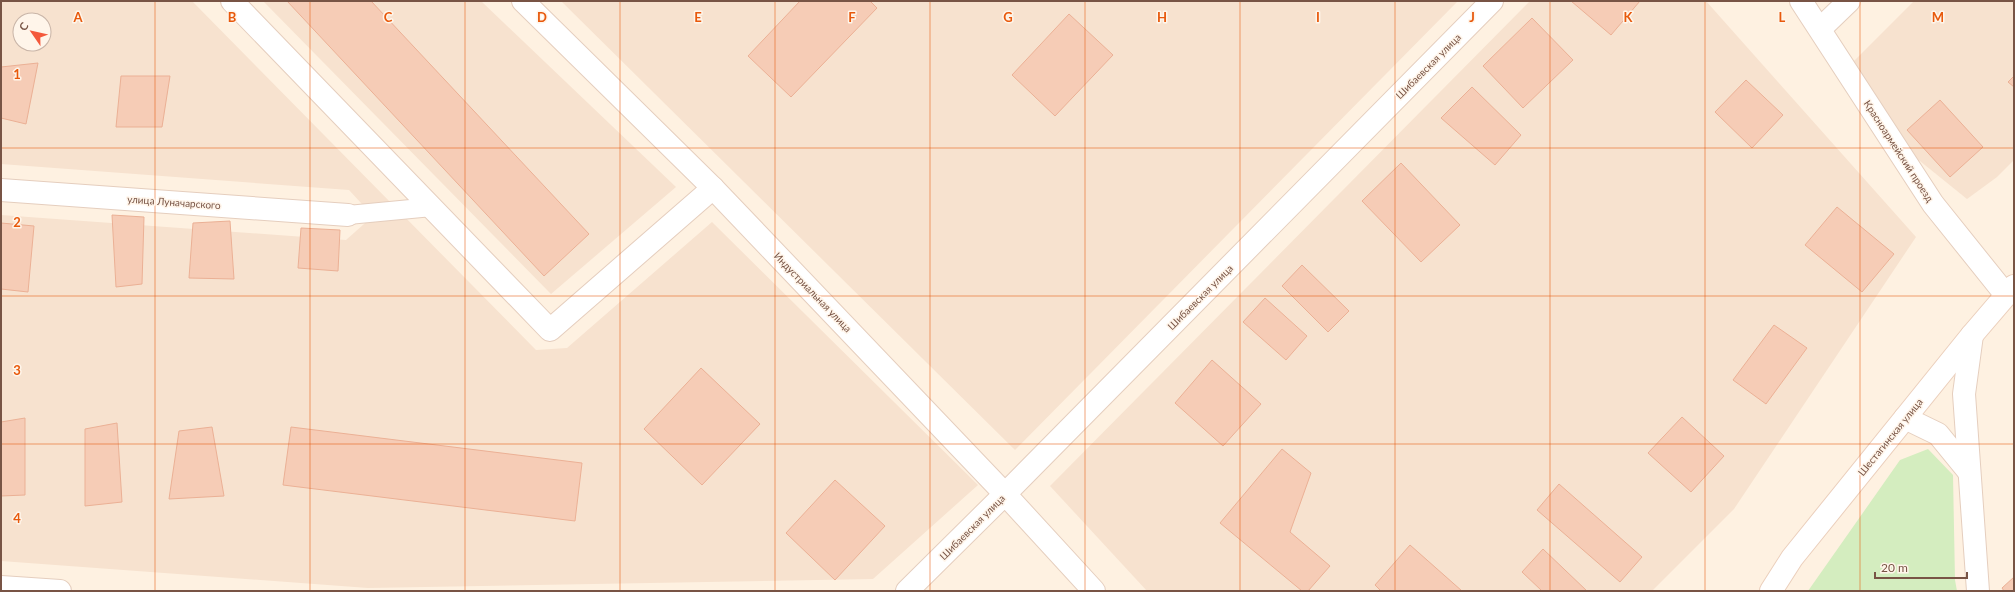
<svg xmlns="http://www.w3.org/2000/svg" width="2015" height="592" font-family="Lato,sans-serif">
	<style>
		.residential { fill: #f7e2cf; fill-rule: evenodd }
		.green { fill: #d4edbf }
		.building { fill: #f6ccb6; stroke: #ebb095 }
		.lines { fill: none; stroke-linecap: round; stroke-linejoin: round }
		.service-casing { stroke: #e5cebe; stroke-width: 20 }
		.minor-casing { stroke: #e5cebe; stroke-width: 24 }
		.tertiary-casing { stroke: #e5cebe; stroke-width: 24 }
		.secondary-casing { stroke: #ebcfbc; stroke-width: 24 }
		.service { stroke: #fff; stroke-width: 18 }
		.minor { stroke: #fff; stroke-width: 22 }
		.tertiary { stroke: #fff; stroke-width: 22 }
		.secondary { stroke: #fff; stroke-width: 22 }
		.grid { fill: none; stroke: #e8590c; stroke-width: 1; stroke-opacity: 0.55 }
		.labels { text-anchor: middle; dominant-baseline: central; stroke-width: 3; stroke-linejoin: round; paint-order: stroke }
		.street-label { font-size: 10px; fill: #785445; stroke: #fff5ea }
		.grid-label { font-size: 13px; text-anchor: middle; font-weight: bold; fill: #e8590c; stroke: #fff5ea; stroke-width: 3; stroke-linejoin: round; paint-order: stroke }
	</style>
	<rect width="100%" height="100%" fill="#fef1e1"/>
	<g class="residential">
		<path d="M 1,1 L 192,1 L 536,350 L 567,348 L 712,222 L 978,485 L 873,579 L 368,588 L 1,561 L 1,215 L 346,240 L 373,216 L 349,190 L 1,164 ZM 20,20 L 44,20 L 44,44 L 20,44 Z"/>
		<path d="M 263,1 L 481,1 L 676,187 L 551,294 Z"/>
		<path d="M 561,1 L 1458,1 L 1015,450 Z"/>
		<path d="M 1530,1 L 1706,1 L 1916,237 L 1734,509 L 1652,591 L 1147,591 L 1050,486 Z"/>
		<path d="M 1914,1 L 2014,1 L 2014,160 L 1997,177 L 1967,199 L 1915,157 L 1851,64 Z"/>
	</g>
	<path class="green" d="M 1928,449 L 1953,475 L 1955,580 L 1957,591 L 1808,591 L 1900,460 Z"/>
	<g class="building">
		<path d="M 287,1 L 371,1 L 589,234 L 544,276 Z"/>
		<path d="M 800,1 L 870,1 L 877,8 L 791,97 L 748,56 Z"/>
		<path d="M 1571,1 L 1640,1 L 1611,35 Z"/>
		<path d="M 1069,14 L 1113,55 L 1055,116 L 1012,75 Z"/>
		<path d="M 1532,18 L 1573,60 L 1523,108 L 1483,66 Z"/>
		<path d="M 38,63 L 26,124 L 1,118 L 1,67 Z"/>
		<path d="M 121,76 L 170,76 L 162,127 L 116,127 Z"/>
		<path d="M 2014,76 L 2014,87 L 2008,82 Z"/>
		<path d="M 1746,80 L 1783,115 L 1752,148 L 1715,112 Z"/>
		<path d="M 1472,87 L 1521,135 L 1495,165 L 1441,118 Z"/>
		<path d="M 1940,100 L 1983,147 L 1950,177 L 1907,130 Z"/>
		<path d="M 1401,163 L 1460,225 L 1421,262 L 1362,201 Z"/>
		<path d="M 1837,207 L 1894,254 L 1862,292 L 1805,245 Z"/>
		<path d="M 112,215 L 144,217 L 142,284 L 116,287 Z"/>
		<path d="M 230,221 L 234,279 L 189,278 L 193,223 Z"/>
		<path d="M 1,223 L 34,226 L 28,292 L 1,289 Z"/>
		<path d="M 301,228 L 340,230 L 338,271 L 298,268 Z"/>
		<path d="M 1302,265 L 1349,311 L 1328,332 L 1282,286 Z"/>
		<path d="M 1265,298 L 1307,336 L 1286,360 L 1243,322 Z"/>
		<path d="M 1774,325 L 1807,348 L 1766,404 L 1733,380 Z"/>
		<path d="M 1212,360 L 1261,404 L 1223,446 L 1175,403 Z"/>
		<path d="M 701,368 L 760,424 L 702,485 L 644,429 Z"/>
		<path d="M 1682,417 L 1724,456 L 1691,492 L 1648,453 Z"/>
		<path d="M 25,418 L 25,495 L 1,496 L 1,422 Z"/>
		<path d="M 117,423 L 122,502 L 85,506 L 85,429 Z"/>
		<path d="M 212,427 L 224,496 L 169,499 L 179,431 Z"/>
		<path d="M 291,427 L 582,463 L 575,521 L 283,485 Z"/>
		<path d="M 1282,449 L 1311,473 L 1290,532 L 1330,566 L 1308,591 L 1302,591 L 1220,523 Z"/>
		<path d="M 835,480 L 885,526 L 835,580 L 786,533 Z"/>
		<path d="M 1559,484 L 1642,557 L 1620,582 L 1537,510 Z"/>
		<path d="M 1410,545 L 1462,591 L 1381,591 L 1375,585 Z"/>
		<path d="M 1543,549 L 1587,591 L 1542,591 L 1522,572 Z"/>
		<path d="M 2014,577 L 2014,591 L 2004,591 L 2002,588 Z"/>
	</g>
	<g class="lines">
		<g class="service-casing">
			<path id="service" d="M 348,215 L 432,207"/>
		</g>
		<g class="minor-casing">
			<g id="minor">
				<path d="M 232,1 L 550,330 L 713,188"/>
				<path d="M 523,1 L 713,188 L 1005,494 L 1094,591"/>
				<path d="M 1801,1 L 1933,204 L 2006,295"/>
				<path d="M 1820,29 L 1849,1"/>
				<path d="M 1,190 L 348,215"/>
				<path d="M 907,591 L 1005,494 L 1492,1"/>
			</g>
		</g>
		<g class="tertiary-casing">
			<g id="tertiary">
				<path d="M 1972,335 L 1964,394 L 1978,591"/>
				<path d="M 1905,418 L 1938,434 L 1969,472"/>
				<path d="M 1,587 L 60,591"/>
			</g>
		</g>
		<g class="secondary-casing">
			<path id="secondary" d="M 1771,591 L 1792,558 L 1972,335 L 2014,286"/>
		</g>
		<use href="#service" class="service"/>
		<use href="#minor" class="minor"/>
		<use href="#tertiary" class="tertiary"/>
		<use href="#secondary" class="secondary"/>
	</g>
	<path class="grid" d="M 155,1 L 155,591M 310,1 L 310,591M 465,1 L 465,591M 620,1 L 620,591M 775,1 L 775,591M 930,1 L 930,591M 1085,1 L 1085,591M 1240,1 L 1240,591M 1395,1 L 1395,591M 1550,1 L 1550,591M 1705,1 L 1705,591M 1860,1 L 1860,591M 1,148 L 2014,148M 1,296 L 2014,296M 1,444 L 2014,444"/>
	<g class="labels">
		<g class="street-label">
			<text transform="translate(1428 66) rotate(-45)">Шибаевская улица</text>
			<text transform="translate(1899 151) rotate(57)">Красноармейский проезд</text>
			<text transform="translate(174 202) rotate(4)">улица Луначарского</text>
			<text transform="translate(813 292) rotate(46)">Индустриальная улица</text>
			<text transform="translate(1200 297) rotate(-45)">Шибаевская улица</text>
			<text transform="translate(1890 437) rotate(-51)">Шестагинская улица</text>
			<text transform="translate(972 527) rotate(-45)">Шибаевская улица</text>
		</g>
	</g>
	<g class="grid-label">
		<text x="78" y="22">A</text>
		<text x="232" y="22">B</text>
		<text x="388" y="22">C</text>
		<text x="542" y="22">D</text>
		<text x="698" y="22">E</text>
		<text x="852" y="22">F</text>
		<text x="1008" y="22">G</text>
		<text x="1162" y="22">H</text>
		<text x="1318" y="22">I</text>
		<text x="1472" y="22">J</text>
		<text x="1628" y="22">K</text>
		<text x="1782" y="22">L</text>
		<text x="1938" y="22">M</text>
		<text x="17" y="79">1</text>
		<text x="17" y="227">2</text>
		<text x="17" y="375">3</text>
		<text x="17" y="523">4</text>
	</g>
	<rect width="2015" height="592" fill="none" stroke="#785445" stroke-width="4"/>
	<g transform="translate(32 32) rotate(304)"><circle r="19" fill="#fff5ea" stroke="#c9b5a8"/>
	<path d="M0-3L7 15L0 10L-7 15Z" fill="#f4583b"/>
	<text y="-6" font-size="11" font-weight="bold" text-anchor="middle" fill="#785445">С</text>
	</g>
	<path d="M1875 572v6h92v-6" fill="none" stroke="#785445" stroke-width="2"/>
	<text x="1881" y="572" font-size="12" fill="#785445" stroke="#fff5ea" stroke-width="3" paint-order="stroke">20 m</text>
</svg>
